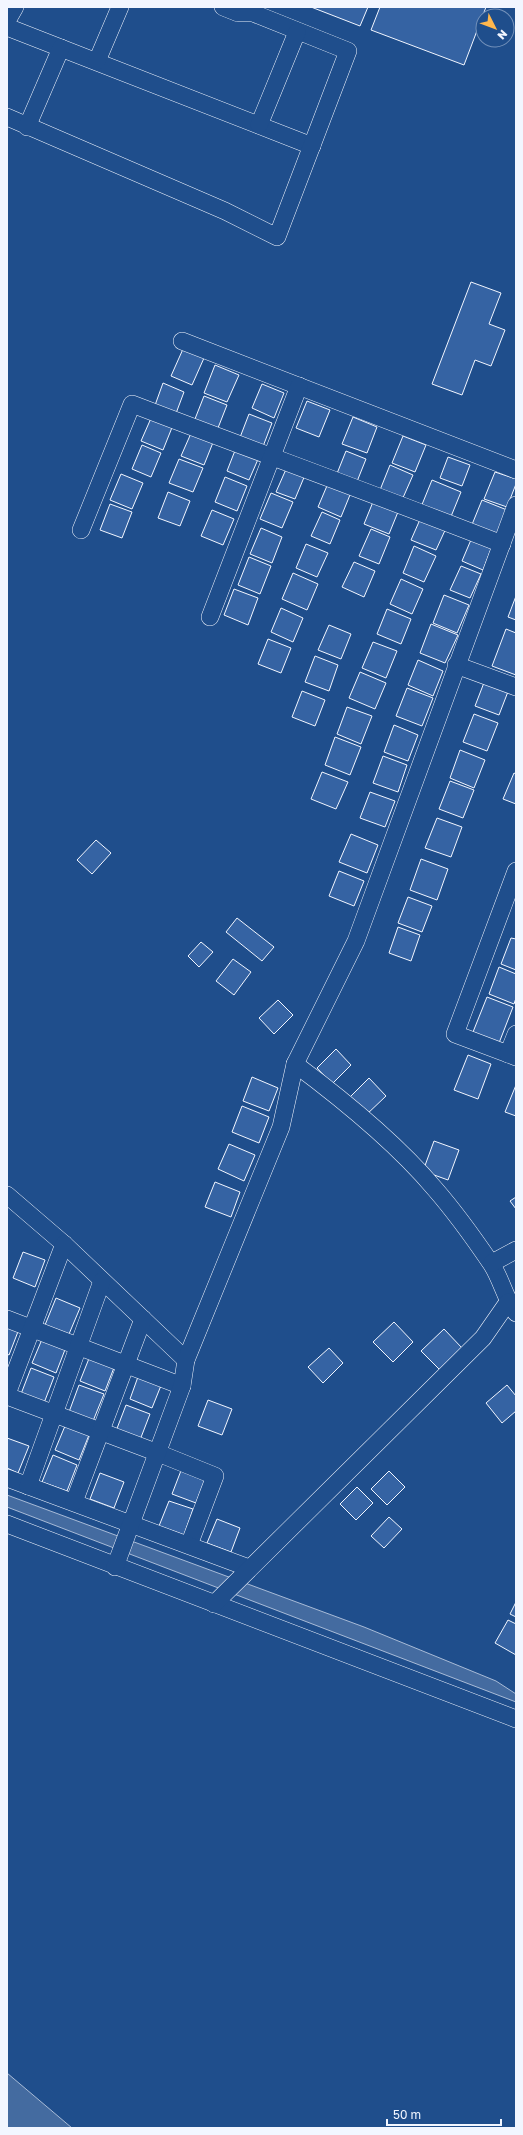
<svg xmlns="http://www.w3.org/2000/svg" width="523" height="2135" font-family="'Golos Text',sans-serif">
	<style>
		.water { fill: #446ba0; stroke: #a8bbd7 }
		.building { fill: #3563a3; stroke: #f2f6ff }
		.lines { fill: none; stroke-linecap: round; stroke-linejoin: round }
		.minor-casing { stroke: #f2f6ff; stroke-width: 18 }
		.minor { stroke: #1f4e8c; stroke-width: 17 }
	</style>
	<rect width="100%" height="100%" fill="#1f4e8c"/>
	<g class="water">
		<path d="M 7,1495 L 364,1627 L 496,1681 L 516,1694 L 516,1702 L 7,1507 Z"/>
		<path d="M 7,2073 L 72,2128 L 7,2128 Z"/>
	</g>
	<g class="building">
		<path d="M 311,7 L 368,7 L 360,26 Z"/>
		<path d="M 380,7 L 486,7 L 464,65 L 371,30 Z"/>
		<path d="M 471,282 L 501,293 L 489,324 L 505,330 L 491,366 L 475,360 L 462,395 L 432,384 Z"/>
		<path d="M 183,349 L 204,358 L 192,385 L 171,376 Z"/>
		<path d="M 215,365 L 239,375 L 227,402 L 204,393 Z"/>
		<path d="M 163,383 L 184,392 L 175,416 L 154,408 Z"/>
		<path d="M 262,384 L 284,393 L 274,418 L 252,408 Z"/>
		<path d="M 204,396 L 227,405 L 216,433 L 193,424 Z"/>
		<path d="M 307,401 L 330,410 L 319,437 L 296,428 Z"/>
		<path d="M 249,414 L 272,423 L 262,449 L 239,440 Z"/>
		<path d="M 152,416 L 173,425 L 163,450 L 141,441 Z"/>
		<path d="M 353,417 L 377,427 L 367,453 L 342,444 Z"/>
		<path d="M 192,431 L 214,440 L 204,465 L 181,456 Z"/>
		<path d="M 403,436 L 426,445 L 415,472 L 392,463 Z"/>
		<path d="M 142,445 L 161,453 L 151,477 L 132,469 Z"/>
		<path d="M 236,448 L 259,457 L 249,480 L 227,471 Z"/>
		<path d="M 346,451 L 366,459 L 356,484 L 336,476 Z"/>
		<path d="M 448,457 L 470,465 L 462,486 L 440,478 Z"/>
		<path d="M 179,459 L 203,468 L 193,492 L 169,483 Z"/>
		<path d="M 390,465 L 413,475 L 402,500 L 380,490 Z"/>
		<path d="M 287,467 L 305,475 L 295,499 L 276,492 Z"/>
		<path d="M 495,472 L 516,479 L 516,484 L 507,507 L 484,499 Z"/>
		<path d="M 121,474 L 143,483 L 132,509 L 110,500 Z"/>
		<path d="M 225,477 L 247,486 L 237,511 L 215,502 Z"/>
		<path d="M 432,480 L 461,492 L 450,519 L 421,507 Z"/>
		<path d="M 329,481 L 352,490 L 341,517 L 318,507 Z"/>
		<path d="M 168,492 L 190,501 L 180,526 L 158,518 Z"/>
		<path d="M 271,493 L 293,502 L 282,528 L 260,519 Z"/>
		<path d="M 375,497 L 400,507 L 389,534 L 364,524 Z"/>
		<path d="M 482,500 L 507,510 L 496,537 L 471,527 Z"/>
		<path d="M 110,504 L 132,512 L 122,538 L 100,530 Z"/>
		<path d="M 212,510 L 234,519 L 223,545 L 201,536 Z"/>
		<path d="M 322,512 L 340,520 L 330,544 L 311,536 Z"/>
		<path d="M 422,515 L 447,526 L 436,550 L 411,540 Z"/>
		<path d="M 261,528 L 282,537 L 272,563 L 250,554 Z"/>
		<path d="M 371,529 L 390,537 L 379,564 L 359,556 Z"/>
		<path d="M 473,535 L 493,544 L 483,570 L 462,561 Z"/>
		<path d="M 306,544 L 328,553 L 317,577 L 296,568 Z"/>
		<path d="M 414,546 L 436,556 L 424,582 L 403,573 Z"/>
		<path d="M 249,557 L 271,566 L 260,594 L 238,585 Z"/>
		<path d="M 354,562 L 375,571 L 364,597 L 342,587 Z"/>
		<path d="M 461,566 L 481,574 L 470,598 L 450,590 Z"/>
		<path d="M 293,573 L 318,584 L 307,610 L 282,599 Z"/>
		<path d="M 401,579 L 423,589 L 412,614 L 390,604 Z"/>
		<path d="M 234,589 L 258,598 L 248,625 L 224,615 Z"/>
		<path d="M 444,595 L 469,605 L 457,633 L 433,623 Z"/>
		<path d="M 516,596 L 516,620 L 508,617 Z"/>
		<path d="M 281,608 L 303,618 L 293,642 L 271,632 Z"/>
		<path d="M 387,609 L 411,619 L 401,644 L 377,634 Z"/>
		<path d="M 431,624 L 458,635 L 445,663 L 420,653 Z"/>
		<path d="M 329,625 L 351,634 L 341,659 L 318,650 Z"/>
		<path d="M 506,629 L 516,633 L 516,675 L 492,666 Z"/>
		<path d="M 268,639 L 291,648 L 281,673 L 258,664 Z"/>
		<path d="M 373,642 L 397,651 L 386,678 L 362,668 Z"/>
		<path d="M 315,656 L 338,665 L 329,691 L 305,682 Z"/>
		<path d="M 418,660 L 443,671 L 433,696 L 408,685 Z"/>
		<path d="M 360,672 L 386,683 L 375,709 L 349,698 Z"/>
		<path d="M 485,680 L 509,689 L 499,715 L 475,706 Z"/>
		<path d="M 407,688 L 433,698 L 422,726 L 396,716 Z"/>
		<path d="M 302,691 L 325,700 L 315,726 L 292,717 Z"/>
		<path d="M 347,707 L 372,716 L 361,744 L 337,734 Z"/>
		<path d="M 474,714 L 498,723 L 487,751 L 463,742 Z"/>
		<path d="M 394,725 L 418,735 L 408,761 L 384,752 Z"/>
		<path d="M 335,737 L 361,747 L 350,775 L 325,765 Z"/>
		<path d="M 460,750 L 485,760 L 474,788 L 450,778 Z"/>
		<path d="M 383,756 L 407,765 L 398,792 L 373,783 Z"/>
		<path d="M 322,772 L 348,782 L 336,809 L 311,799 Z"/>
		<path d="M 514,773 L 516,774 L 516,804 L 503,799 Z"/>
		<path d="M 450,781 L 474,790 L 463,818 L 439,809 Z"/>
		<path d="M 370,792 L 395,801 L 385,827 L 360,818 Z"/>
		<path d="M 437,818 L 462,827 L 451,857 L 425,848 Z"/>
		<path d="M 351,834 L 378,845 L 367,873 L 339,862 Z"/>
		<path d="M 96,840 L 111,853 L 92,874 L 77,860 Z"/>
		<path d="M 421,859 L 448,869 L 437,900 L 410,890 Z"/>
		<path d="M 339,871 L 364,881 L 354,906 L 329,896 Z"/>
		<path d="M 408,897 L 432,906 L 422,932 L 398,923 Z"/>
		<path d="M 237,918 L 274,947 L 262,961 L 226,932 Z"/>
		<path d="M 398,927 L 420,935 L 411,961 L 389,953 Z"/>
		<path d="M 511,938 L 516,939 L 516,970 L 501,964 Z"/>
		<path d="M 201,942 L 213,952 L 199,967 L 188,956 Z"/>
		<path d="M 233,959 L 251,972 L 234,995 L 216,981 Z"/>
		<path d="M 499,967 L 516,974 L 516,998 L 514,1004 L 489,994 Z"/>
		<path d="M 487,997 L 513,1007 L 499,1043 L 473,1032 Z"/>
		<path d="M 278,1000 L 293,1015 L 274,1034 L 259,1018 Z"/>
		<path d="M 336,1049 L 351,1065 L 332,1084 L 317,1068 Z"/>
		<path d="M 468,1055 L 491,1064 L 478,1099 L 454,1090 Z"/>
		<path d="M 252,1077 L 278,1088 L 269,1111 L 243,1101 Z"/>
		<path d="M 369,1078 L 386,1096 L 365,1116 L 348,1099 Z"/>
		<path d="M 516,1085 L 516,1116 L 505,1112 Z"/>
		<path d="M 242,1106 L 269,1117 L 259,1143 L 232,1132 Z"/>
		<path d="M 434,1141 L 459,1150 L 448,1180 L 423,1171 Z"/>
		<path d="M 229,1144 L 255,1155 L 244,1181 L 218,1169 Z"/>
		<path d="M 215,1182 L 240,1192 L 231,1217 L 205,1207 Z"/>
		<path d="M 516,1197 L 516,1209 L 510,1201 Z"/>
		<path d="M 23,1252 L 45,1260 L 35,1287 L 13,1278 Z"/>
		<path d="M 56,1298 L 80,1308 L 69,1334 L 45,1325 Z"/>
		<path d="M 394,1322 L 413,1342 L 393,1362 L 373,1342 Z"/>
		<path d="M 7,1325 L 19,1329 L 9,1355 L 7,1354 Z"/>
		<path d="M 444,1329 L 462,1348 L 440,1370 L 421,1351 Z"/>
		<path d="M 43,1337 L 66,1347 L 56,1373 L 32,1363 Z"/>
		<path d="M 329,1348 L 343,1363 L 323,1383 L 308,1367 Z"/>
		<path d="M 90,1356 L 115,1365 L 105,1391 L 80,1381 Z"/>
		<path d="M 31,1368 L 54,1377 L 44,1403 L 21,1394 Z"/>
		<path d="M 139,1374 L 162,1383 L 152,1408 L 130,1399 Z"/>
		<path d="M 79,1385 L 104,1394 L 93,1421 L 69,1412 Z"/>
		<path d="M 507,1385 L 516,1396 L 516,1411 L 502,1423 L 486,1403 Z"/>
		<path d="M 208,1400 L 232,1409 L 222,1435 L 198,1426 Z"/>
		<path d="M 126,1405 L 150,1414 L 140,1440 L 116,1431 Z"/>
		<path d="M 65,1426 L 89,1435 L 79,1460 L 55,1450 Z"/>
		<path d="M 7,1438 L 29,1446 L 18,1473 L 7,1468 Z"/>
		<path d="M 53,1455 L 77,1465 L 67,1491 L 42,1482 Z"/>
		<path d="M 182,1468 L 206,1477 L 196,1503 L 172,1494 Z"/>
		<path d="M 389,1471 L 405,1487 L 387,1505 L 371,1489 Z"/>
		<path d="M 100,1473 L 124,1482 L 114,1508 L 90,1499 Z"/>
		<path d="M 357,1487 L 373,1503 L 356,1520 L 340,1504 Z"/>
		<path d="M 169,1501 L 193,1509 L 184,1535 L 159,1526 Z"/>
		<path d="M 389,1517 L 402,1529 L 384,1548 L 371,1536 Z"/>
		<path d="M 217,1519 L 240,1528 L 231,1552 L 207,1543 Z"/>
		<path d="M 516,1602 L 516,1617 L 510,1614 Z"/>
		<path d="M 508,1620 L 516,1624 L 516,1655 L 495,1643 Z"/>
	</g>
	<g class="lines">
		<g class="minor-casing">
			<g id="minor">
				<path d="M 7,21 L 15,7"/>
				<path d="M 7,27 L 312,146"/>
				<path d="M 97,61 L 120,7"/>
				<path d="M 7,117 L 225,211 L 277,237 L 348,51 L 253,13 L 238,13 L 223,7"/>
				<path d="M 259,125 L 297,32"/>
				<path d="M 27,127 L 61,48"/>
				<path d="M 182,341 L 516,470"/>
				<path d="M 81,530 L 132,404 C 255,451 379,496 502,544"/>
				<path d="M 210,617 L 299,386"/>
				<path d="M 456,665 L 516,687"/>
				<path d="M 516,871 L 455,1034 L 516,1057"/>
				<path d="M 508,1054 L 516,1034"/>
				<path d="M 295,1064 C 342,1099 398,1145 435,1189 C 455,1212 473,1237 490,1262 C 501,1277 504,1297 516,1313"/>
				<path d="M 7,1195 L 64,1244 L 186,1360"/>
				<path d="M 492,1263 L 516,1250"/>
				<path d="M 7,1319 L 182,1386"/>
				<path d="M 7,1394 L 64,1244"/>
				<path d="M 7,1396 L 158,1453 L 215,1476 L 189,1545"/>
				<path d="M 7,1478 L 249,1568"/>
				<path d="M 28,1486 L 102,1281"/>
				<path d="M 74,1502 L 143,1319"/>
				<path d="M 7,1524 L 516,1719"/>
				<path d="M 115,1567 L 182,1386 L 186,1360 L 281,1127 L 295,1064 L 356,941 L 516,505"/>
				<path d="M 214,1604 L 483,1338 L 508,1302"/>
			</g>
		</g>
		<use href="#minor" class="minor"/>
	</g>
	<rect width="523" height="2135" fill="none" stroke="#f2f6ff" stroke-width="16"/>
	<g transform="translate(495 28) rotate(132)"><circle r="19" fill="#1f4e8c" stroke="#7391ba"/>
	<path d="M0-3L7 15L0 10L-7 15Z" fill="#ffb74d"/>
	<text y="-6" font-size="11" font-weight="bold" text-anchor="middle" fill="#f2f6ff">N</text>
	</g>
	<path d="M387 2119v6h114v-6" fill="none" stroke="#f2f6ff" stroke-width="2"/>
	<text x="393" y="2119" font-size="12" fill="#f2f6ff" stroke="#1f4e8c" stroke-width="3" paint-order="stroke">50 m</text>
</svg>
